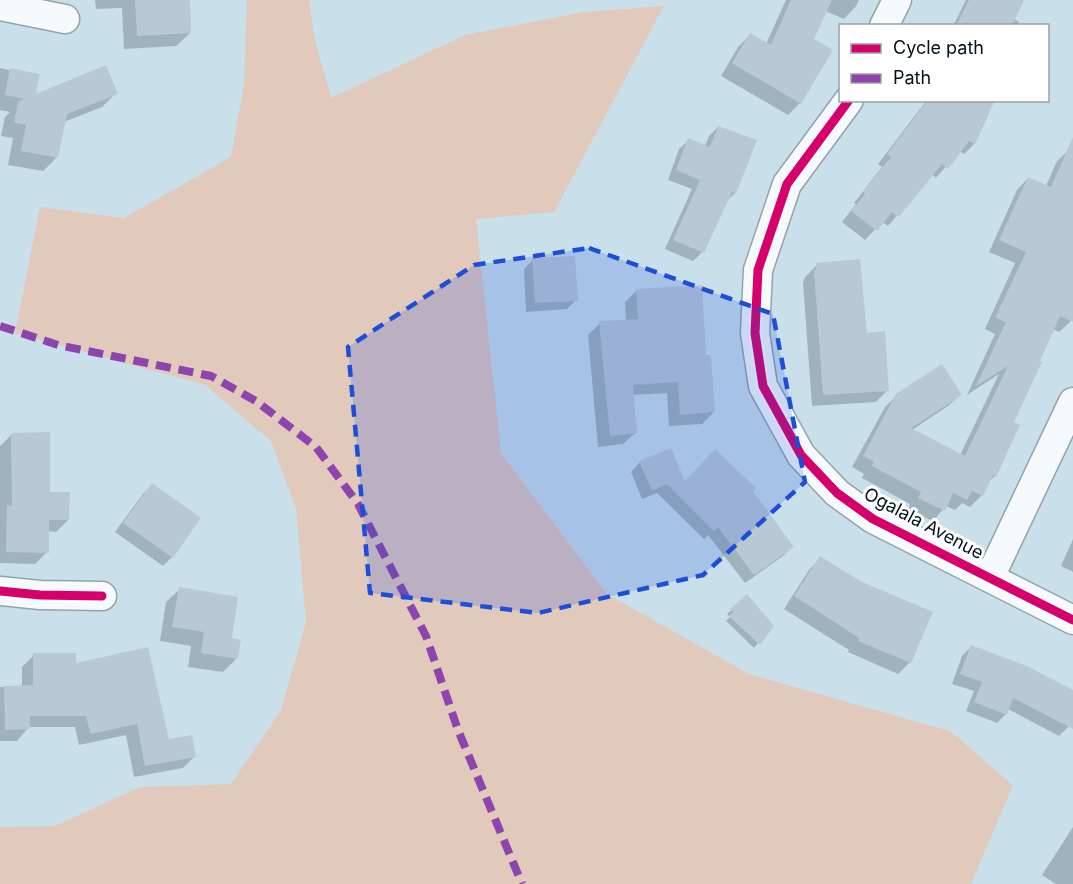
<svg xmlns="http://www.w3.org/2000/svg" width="1073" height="884" font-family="Inter,sans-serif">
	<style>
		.green { fill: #e1c9bc }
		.shadow { fill: #0003 }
		.building { fill: #b9c9d4 }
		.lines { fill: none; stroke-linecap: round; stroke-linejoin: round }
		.minor-casing { stroke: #91a3ab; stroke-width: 31 }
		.minor { stroke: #f7fafc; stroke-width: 28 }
		.quiet { stroke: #8e44ad; stroke-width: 8; stroke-dasharray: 15 8; stroke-linecap: butt }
		.cycleway-casing { stroke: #fff; stroke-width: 13 }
		.cycleway { stroke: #d6006c; stroke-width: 9 }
		.marked { fill: #1d4ed8; fill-opacity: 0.2; stroke: #1d4ed8; stroke-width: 4.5; stroke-dasharray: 12 8; stroke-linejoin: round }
		.labels { text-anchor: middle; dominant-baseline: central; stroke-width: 6; stroke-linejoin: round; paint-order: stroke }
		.street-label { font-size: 18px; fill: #031118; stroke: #fff }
	</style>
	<rect width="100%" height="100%" fill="#c9e0eb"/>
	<path class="green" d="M 247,0 L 309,0 L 314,35 L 331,98 L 465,35 L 584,12 L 664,6 L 554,212 L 476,219 L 501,453 L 607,594 L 749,674 L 950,731 L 1013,785 L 971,884 L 0,884 L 0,827 L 55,826 L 140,787 L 231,784 L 281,710 L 306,622 L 296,509 L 271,441 L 205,385 L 15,333 L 40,207 L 124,218 L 231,157 L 244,84 Z"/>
	<g class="shadow">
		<path d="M 95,0 L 180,0 L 190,33 L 176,46 L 124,49 L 122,8 L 96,9 Z"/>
		<path d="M 786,0 L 859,0 L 856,6 L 844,19 L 825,11 L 812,40 L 800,103 L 788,115 L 721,76 L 738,47 L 750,35 L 766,44 Z"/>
		<path d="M 966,0 L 1023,0 L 1014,19 L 1019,22 L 1017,26 L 953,26 Z"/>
		<path d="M 0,68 L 38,76 L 34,97 L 116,93 L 102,107 L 64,122 L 57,157 L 43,171 L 8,165 L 13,138 L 1,136 L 5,117 L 10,112 L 0,110 Z"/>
		<path d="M 927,100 L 993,100 L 974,144 L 964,154 L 959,151 L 936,178 L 932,174 L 888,226 L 882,222 L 865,240 L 842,222 L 856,204 L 854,203 L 882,167 L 878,164 Z"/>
		<path d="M 718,127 L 735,193 L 725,203 L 702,252 L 693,261 L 665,249 L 692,189 L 668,180 L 679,149 L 689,140 L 705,146 L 709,136 Z"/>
		<path d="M 1069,150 L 1073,152 L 1073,315 L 1071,321 L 1059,332 L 1053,329 L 1012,423 L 995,476 L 987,483 L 982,495 L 970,507 L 962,503 L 955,510 L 946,506 L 933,521 L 908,510 L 910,504 L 862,478 L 864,474 L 852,467 L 885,407 L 897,395 L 960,395 L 948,406 L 912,430 L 960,455 L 999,374 L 967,395 L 995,334 L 985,329 L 1015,263 L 989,252 L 1017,190 L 1028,178 L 1046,186 L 1057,161 Z"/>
		<path d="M 533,260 L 576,300 L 567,309 L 526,312 L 524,269 Z"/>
		<path d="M 817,265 L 865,334 L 888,390 L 876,402 L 812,406 L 803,283 L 805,277 Z"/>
		<path d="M 636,291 L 705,357 L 714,412 L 702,424 L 669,426 L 667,393 L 632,395 L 635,433 L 623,444 L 598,447 L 588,335 L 600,323 L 626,321 L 625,302 Z"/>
		<path d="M 11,435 L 68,520 L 56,532 L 48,531 L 47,552 L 35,564 L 0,563 L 0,446 Z"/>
		<path d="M 640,462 L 684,483 L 792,547 L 783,556 L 745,583 L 708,535 L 704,539 L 657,493 L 642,499 L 631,472 Z"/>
		<path d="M 152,485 L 172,557 L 163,566 L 115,532 L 143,494 Z"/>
		<path d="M 1073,539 L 1073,572 L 1061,566 Z"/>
		<path d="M 820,558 L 910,662 L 898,674 L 848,652 L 849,650 L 784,609 L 809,570 Z"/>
		<path d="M 180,589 L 230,639 L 236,659 L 223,672 L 188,667 L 191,646 L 160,641 L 166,602 Z"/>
		<path d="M 746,596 L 772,626 L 754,648 L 726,621 L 730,617 L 727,614 Z"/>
		<path d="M 972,646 L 1073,691 L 1073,718 L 1069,726 L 1059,736 L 1008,709 L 1006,714 L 997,723 L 966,711 L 974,691 L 952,684 L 962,656 Z"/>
		<path d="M 34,655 L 75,665 L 168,741 L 195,756 L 183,768 L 134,777 L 126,735 L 79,745 L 75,727 L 29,727 L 17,741 L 0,741 L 0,687 L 22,687 L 22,667 Z"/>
		<path d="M 1073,827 L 1073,884 L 1056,884 L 1042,875 Z"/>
	</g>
	<g class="building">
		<path d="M 135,0 L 190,0 L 191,33 L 137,36 Z"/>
		<path d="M 791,0 L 832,0 L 814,39 L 833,50 L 801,104 L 732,63 L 750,33 L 771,45 Z"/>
		<path d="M 969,0 L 1024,0 L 1012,26 L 956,26 Z"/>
		<path d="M 106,65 L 118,94 L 67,114 L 58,158 L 21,151 L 26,125 L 14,122 L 18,102 L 24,99 L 5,95 L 10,68 L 40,74 L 36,94 Z"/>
		<path d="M 928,100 L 995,100 L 975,144 L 969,141 L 948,169 L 942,164 L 899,217 L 892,212 L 877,231 L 851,211 L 865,194 L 863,192 L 891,157 L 887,154 Z"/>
		<path d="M 718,126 L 757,140 L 736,194 L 732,192 L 704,253 L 673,240 L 700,180 L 676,170 L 688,138 L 710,147 Z"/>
		<path d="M 1073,137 L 1073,322 L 1060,316 L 1040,361 L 1042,362 L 1014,422 L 1020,425 L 996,477 L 993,475 L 983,496 L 972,491 L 967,500 L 953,493 L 945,511 L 918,498 L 921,492 L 872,466 L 874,462 L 863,456 L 896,394 L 942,364 L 962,395 L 911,428 L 965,456 L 1008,366 L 976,386 L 1006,322 L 995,318 L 1026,252 L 999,240 L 1028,177 L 1051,187 Z"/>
		<path d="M 575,256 L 578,301 L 535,303 L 532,258 Z"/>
		<path d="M 860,259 L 867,333 L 885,331 L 889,391 L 823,395 L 814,270 L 816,270 L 816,263 Z"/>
		<path d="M 702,285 L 706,355 L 711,355 L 715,412 L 680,415 L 678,382 L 633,385 L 637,433 L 610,436 L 599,321 L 638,319 L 636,289 Z"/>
		<path d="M 50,432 L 50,492 L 70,492 L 69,520 L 49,520 L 49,553 L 6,552 L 7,505 L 12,506 L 11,433 Z"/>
		<path d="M 671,448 L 685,481 L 715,449 L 756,488 L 753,491 L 794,547 L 754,575 L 718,527 L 714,531 L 667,484 L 652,491 L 639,461 Z"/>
		<path d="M 152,483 L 201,518 L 173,558 L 123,523 Z"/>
		<path d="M 820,556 L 860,581 L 933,612 L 911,663 L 858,641 L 859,638 L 794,596 Z"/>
		<path d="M 179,587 L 238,597 L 232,638 L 241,640 L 238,659 L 201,653 L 204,632 L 172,627 Z"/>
		<path d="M 747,594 L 774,626 L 760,645 L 729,616 L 733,612 L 730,609 Z"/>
		<path d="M 971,645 L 1027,666 L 1073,690 L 1073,729 L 1013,698 L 1007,715 L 974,702 L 982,682 L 960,674 Z"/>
		<path d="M 148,647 L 169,739 L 192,735 L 196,757 L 145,766 L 137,724 L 91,734 L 86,716 L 30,716 L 30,729 L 5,730 L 4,686 L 33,685 L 33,653 L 76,653 L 76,663 Z"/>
	</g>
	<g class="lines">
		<g class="minor-casing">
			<g id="minor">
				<path d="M 0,6 L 65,19"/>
				<path d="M 884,26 L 897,0"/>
				<path d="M 849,100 L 787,184 L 758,270 L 755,333 L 763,386 L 801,455 L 837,493 L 873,519 L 1073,620"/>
				<path d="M 990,577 L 1073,402"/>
				<path d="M 0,591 L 40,595 L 102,596"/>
			</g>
		</g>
		<use href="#minor" class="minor"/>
		<path class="quiet" d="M 0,326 L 58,345 L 211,376 L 256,401 L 316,447 L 358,504 L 426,636 L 458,730 L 522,884"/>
		<g class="cycleway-casing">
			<g id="cycleway">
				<path d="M 849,100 L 787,184 L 758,270 L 755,333 L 763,386 L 801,455 L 837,493 L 873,519 L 1073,620"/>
				<path d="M 0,591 L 40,595 L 102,596"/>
			</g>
		</g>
		<use href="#cycleway" class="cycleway"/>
	</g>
	<path class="marked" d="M 589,248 L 773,314 L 805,482 L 703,575 L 538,613 L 370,593 L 348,347 L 474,265 Z"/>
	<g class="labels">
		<g class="street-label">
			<text transform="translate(924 523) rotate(28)">Ogalala Avenue</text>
		</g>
	</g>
	<rect x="839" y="24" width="210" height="78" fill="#ffffff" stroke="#9aa0a3" stroke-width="1.5"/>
	<rect x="851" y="44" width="30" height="9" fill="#d6006c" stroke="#9aa0a3" stroke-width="1.5"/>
	<text x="893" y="54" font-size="18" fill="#031118">Cycle path</text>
	<rect x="851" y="74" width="30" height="9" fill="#8e44ad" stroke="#9aa0a3" stroke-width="1.5"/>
	<text x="893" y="84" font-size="18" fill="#031118">Path</text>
</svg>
